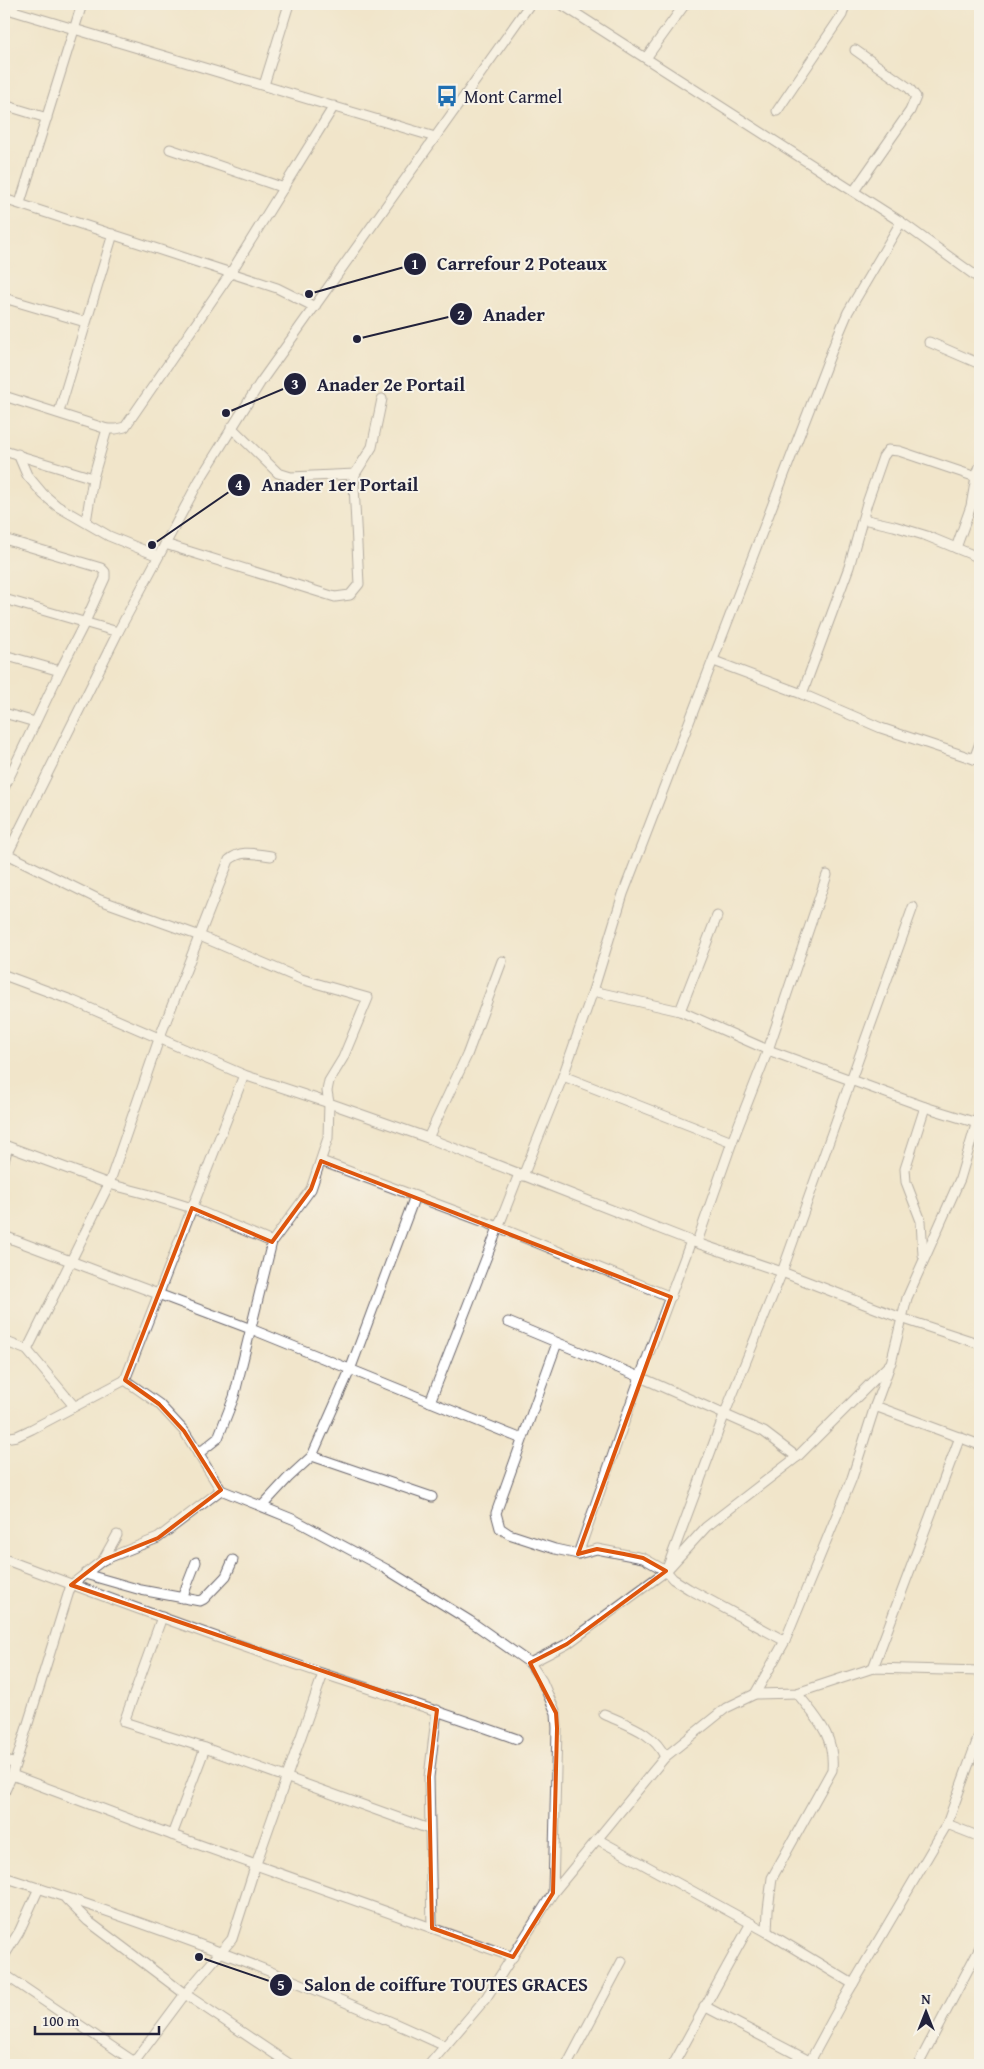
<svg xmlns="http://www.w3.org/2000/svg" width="984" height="2069" font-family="'Gentium Book Plus',serif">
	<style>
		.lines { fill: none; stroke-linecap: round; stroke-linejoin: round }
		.minor-casing { stroke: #6a666d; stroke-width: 11 }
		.minor { stroke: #fff; stroke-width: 9 }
		.marked { fill: none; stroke: #de560e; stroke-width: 4; stroke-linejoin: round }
		.labels { text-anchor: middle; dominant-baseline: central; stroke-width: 4; stroke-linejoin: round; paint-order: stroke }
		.poi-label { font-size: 18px; fill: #22223b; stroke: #f7f3e8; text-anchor: start }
		.leader { fill: none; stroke: #22223b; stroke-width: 2 }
		.callout-dot { fill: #22223b; stroke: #f7f3e8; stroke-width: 2 }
		.mark-label { font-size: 15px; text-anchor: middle; font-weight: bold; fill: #fff }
		.callout-label { font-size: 19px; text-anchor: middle; font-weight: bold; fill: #22223b; stroke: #f7f3e8; stroke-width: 4; stroke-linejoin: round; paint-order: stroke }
	</style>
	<rect width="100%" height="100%" fill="#f7f3e8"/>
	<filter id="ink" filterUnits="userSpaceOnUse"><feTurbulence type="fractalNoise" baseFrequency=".02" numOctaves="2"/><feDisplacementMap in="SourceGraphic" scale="10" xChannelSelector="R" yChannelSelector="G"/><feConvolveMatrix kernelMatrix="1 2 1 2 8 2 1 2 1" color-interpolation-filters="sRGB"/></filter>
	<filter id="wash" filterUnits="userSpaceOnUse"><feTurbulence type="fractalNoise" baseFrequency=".0096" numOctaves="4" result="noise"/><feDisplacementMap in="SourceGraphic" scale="20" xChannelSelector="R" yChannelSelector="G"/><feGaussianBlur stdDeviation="1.12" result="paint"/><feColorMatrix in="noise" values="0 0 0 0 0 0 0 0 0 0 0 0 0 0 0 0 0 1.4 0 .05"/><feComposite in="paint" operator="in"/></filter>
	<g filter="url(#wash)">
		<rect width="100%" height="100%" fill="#f1e5cb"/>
	</g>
	<g filter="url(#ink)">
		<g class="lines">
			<g class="minor-casing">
				<g id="minor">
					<path d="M 561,4 L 901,222 L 980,279"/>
					<path d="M 4,8 C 147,51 292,94 435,137"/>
					<path d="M 646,58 L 685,4"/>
					<path d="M 264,85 L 289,4"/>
					<path d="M 4,105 L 47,118"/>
					<path d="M 777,111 L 842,15 L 845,4"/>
					<path d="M 170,149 L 284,188"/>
					<path d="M 854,191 L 910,111 L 916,97 L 909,88 L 855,50"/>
					<path d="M 4,199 L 277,288 L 315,307"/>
					<path d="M 20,203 L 82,4"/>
					<path d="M 4,298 L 85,322"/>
					<path d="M 929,342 L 980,364"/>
					<path d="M 4,396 L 107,429 L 116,429 L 125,427 L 230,274 L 334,106"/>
					<path d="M 59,412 L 113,234"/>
					<path d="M 231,427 L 278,473 L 291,477 L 355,474"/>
					<path d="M 4,451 L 93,478"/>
					<path d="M 18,454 L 27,475 L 43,494 L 57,506 L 109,536 L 158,556"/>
					<path d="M 863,519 L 894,526 L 927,536 L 980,558"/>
					<path d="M 86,522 L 93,478 L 107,429"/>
					<path d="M 4,539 L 101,568 L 105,572 L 105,578 L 85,622 L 60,671 L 4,788"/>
					<path d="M 165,544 L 335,597 L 350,595 L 359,584 L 354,485 L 355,474 L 372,447 L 382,399"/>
					<path d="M 956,548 L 971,506 L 976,477"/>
					<path d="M 4,599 L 118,632"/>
					<path d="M 4,655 L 60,671"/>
					<path d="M 714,661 L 802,694 L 881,728 L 980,761"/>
					<path d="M 802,694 L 849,567 L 867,503 L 883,457 L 888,450 L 899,451 L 976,477 L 980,466"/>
					<path d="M 4,713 L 35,722"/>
					<path d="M 974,759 L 980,743"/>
					<path d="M 7,854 L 100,900 L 200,936 L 301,979 L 368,998 L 343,1058 L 329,1081 L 327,1091 L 329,1103 L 328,1138 L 311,1189 L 272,1242 L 234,1397 L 218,1438 L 198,1454"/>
					<path d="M 4,861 L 118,632 L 199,481 L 260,383 L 530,4"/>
					<path d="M 4,975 L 71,1000 L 244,1075 L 329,1103 L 428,1138 L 691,1241 L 782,1272 L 901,1318 L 980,1344"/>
					<path d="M 593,991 L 680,1011 L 768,1050 L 925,1107 L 980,1124"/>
					<path d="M 680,1011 L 717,916"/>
					<path d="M 563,1076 L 732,1142"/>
					<path d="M 428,1138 L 467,1055 L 502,961"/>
					<path d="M 4,1145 L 109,1184 L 147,1194 L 192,1208 L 272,1242"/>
					<path d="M 4,1161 L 8,1147"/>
					<path d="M 321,1161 L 498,1227 L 671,1297"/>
					<path d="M 523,1176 L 563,1076 L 593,991 L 623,894 L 834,345 L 848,312 L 901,222"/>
					<path d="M 4,1236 L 251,1329 L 522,1439"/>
					<path d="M 697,1242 L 732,1142 L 768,1050 L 827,875"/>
					<path d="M 923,1255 L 921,1221 L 906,1182 L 905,1169 L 925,1107"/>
					<path d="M 508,1322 L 640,1377 L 764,1432 L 797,1457"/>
					<path d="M 4,1341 L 27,1350 L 74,1406"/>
					<path d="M 557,1343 L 496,1513 L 500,1528 L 509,1534 L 555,1549 L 578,1554 L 597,1549 L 643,1558 L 666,1571 L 673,1579 L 689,1589 L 785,1641"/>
					<path d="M 27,1350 L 109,1184 L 159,1039 L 229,860 C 242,849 255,854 271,856"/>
					<path d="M 889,1368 L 875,1406 L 980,1445"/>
					<path d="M 125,1380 L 244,1075"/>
					<path d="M 430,1402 L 519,1174"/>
					<path d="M 4,1438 L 17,1436 L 32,1429 L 125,1380 L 159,1404 L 184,1431 L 221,1490 L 295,1520 L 386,1569 L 470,1621 L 530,1663 L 542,1681 L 556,1713 L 557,1728 L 553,1893"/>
					<path d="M 312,1456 L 432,1497"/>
					<path d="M 263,1505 L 288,1478 L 312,1456 L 350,1370 L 415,1196"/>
					<path d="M 578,1554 L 640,1377 L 691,1241"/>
					<path d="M 4,1559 C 110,1599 216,1638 324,1674 C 389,1695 453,1716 517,1739"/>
					<path d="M 103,1560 L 117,1535"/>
					<path d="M 668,1566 L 725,1413 L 782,1272 L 913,907"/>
					<path d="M 85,1574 L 141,1590 L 200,1601 L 204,1599 L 226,1576 L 233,1560"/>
					<path d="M 182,1598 L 196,1562"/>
					<path d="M 162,1617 L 124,1722 L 205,1748 L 429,1829"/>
					<path d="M 530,1663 L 567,1644 L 666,1571 L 706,1527 L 797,1457 L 891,1363 L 907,1298 L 960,1179 L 980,1111"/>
					<path d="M 873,1668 L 960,1437"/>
					<path d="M 755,1694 L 785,1641 L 852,1478 L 875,1406"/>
					<path d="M 604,1714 C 627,1725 654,1732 665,1757"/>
					<path d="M 4,1760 L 15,1764"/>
					<path d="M 12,1775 L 172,1835 L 513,1957"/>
					<path d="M 4,1793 L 12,1775 L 71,1585 L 103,1560 L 158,1538 L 221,1490"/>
					<path d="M 947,1824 L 980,1837"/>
					<path d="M 172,1835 L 205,1748"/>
					<path d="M 597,1839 L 767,1932 L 853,1984"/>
					<path d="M 4,1877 C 154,1925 302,1980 445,2046"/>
					<path d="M 66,1899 L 88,1921 L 185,1994 L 291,2065"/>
					<path d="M 432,1928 L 429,1777 L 437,1710"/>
					<path d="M 767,1932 L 768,1910 L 772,1878 L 832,1770 C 835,1735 817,1719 797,1693"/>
					<path d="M 4,1956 L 19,1932 L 39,1888"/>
					<path d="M 4,1974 L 139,2065"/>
					<path d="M 704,2006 L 817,2065"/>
					<path d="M 132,2065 L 185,1994 L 232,1939 L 256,1864 L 323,1674"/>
					<path d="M 429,2065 L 486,1998 L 553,1893 L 665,1757 L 726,1708 L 755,1694 L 797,1693 L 873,1668 L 980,1671"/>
					<path d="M 567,2065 L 622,1961"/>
					<path d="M 673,2065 L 751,1923"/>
					<path d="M 808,2065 L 840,2006 L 947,1824 L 980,1733"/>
					<path d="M 918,2065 L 980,1947"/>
				</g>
			</g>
			<use href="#minor" class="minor"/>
		</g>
	</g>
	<path d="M0 0H984V2069H0ZM 321,1161 L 671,1297 L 578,1554 L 597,1549 L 624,1554 L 643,1558 L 666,1571 L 567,1644 L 530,1663 L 556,1713 L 557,1728 L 553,1893 L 513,1957 L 432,1928 L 429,1777 L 437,1710 L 71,1585 L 103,1560 L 158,1538 L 221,1490 L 184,1431 L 159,1404 L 125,1380 L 192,1208 L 272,1242 L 311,1189 Z" fill="#f1e5cb" fill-opacity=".55" fill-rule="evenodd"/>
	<path class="marked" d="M 321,1161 L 671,1297 L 578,1554 L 597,1549 L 624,1554 L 643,1558 L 666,1571 L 567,1644 L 530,1663 L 556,1713 L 557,1728 L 553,1893 L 513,1957 L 432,1928 L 429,1777 L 437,1710 L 71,1585 L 103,1560 L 158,1538 L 221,1490 L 184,1431 L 159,1404 L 125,1380 L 192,1208 L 272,1242 L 311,1189 Z"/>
	<defs>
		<g id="bus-bare" transform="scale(1.725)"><path d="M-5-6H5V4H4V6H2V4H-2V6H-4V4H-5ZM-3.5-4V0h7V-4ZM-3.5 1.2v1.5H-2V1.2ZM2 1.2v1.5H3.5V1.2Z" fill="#1f6fb2" stroke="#f7f3e8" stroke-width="2.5" paint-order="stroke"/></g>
	</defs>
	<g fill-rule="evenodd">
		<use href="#bus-bare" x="447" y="96"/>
	</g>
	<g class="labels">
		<g class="poi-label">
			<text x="464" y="96">Mont Carmel</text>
		</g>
	</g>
	<path class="leader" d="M309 294L415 264M357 339L461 314M226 413L295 384M152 545L239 485M199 1957L281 1985"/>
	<g class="callout-dot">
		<circle cx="309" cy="294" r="5"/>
		<circle cx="357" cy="339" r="5"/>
		<circle cx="226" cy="413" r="5"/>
		<circle cx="152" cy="545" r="5"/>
		<circle cx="199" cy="1957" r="5"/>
		<circle cx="415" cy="264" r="12"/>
		<circle cx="461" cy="314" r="12"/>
		<circle cx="295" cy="384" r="12"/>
		<circle cx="239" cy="485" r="12"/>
		<circle cx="281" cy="1985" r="12"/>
	</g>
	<g class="mark-label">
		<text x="415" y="269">1</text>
		<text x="461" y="320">2</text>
		<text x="295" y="389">3</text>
		<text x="239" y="490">4</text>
		<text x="281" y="1990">5</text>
	</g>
	<g class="callout-label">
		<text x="522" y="270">Carrefour 2 Poteaux</text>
		<text x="514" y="321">Anader</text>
		<text x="391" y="391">Anader 2e Portail</text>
		<text x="340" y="491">Anader 1er Portail</text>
		<text x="446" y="1991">Salon de coiffure TOUTES GRACES</text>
	</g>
	<rect width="984" height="2069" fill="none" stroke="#f7f3e8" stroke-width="20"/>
	<g transform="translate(926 2012)" stroke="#f7f3e8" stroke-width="4" paint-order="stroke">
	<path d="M0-4L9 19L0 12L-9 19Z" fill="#22223b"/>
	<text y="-8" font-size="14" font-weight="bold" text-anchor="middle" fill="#22223b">N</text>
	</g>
	<path d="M35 2026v8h124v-8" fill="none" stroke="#22223b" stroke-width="2.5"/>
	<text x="42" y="2026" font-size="15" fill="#22223b" stroke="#f7f3e8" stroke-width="4" paint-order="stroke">100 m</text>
</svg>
